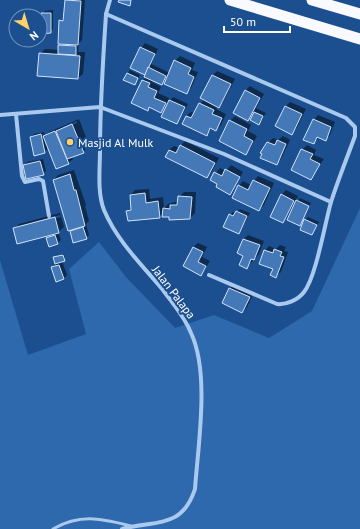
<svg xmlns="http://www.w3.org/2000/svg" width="360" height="529" font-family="'PT Sans',sans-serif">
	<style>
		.green { fill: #2e69ad }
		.shadow { fill: #0007; fill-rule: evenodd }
		.building { fill: #4478b7; stroke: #cfe3fa }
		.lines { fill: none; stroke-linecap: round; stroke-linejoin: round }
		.service { stroke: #a9c9ee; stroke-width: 3 }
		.minor { stroke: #a9c9ee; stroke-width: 4 }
		.trunk { stroke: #f8faff; stroke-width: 11 }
		.poi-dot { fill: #ffd166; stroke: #1b4f8f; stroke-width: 1.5 }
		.labels { text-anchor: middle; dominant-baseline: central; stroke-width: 4; stroke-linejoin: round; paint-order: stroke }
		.poi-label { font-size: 12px; fill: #fff; stroke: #1b4f8f; text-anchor: start }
		.street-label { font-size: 12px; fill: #fff; stroke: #1b4f8f }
	</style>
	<rect width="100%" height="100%" fill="#1b4f8f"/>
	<path class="green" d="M 360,208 L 360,529 L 0,529 L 0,260 L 28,355 L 86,334 L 69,269 L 99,242 L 126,277 L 175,328 L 214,315 L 269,338 L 312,311 Z"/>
	<g class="shadow">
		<path d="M 66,0 L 85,0 L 82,40 L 79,43 L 78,52 L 85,52 L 83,74 L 78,78 L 38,75 L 40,54 L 45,49 L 59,50 L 61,43 L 60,21 L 65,17 Z"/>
		<path d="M 53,10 L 53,29 L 50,32 L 42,14 L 45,11 Z"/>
		<path d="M 145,43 L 158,49 L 151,64 L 170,73 L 175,61 L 180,56 L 195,63 L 192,70 L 198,72 L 191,88 L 186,93 L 167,79 L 162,84 L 153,80 L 152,82 L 161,87 L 158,93 L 169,98 L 168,103 L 173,97 L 188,104 L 177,123 L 168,104 L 161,111 L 150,106 L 147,109 L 132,102 L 143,80 L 146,77 L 141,48 Z"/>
		<path d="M 130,70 L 140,75 L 135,84 L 128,73 Z"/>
		<path d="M 217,71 L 235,79 L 223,102 L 216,109 L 226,114 L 221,125 L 216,130 L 212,128 L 206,135 L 183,124 L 187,116 L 196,120 L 187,115 L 191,112 L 195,113 L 204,99 L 213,75 Z"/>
		<path d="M 250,86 L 264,94 L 256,108 L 266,113 L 259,123 L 253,115 L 248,120 L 245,91 Z"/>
		<path d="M 290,102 L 306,109 L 296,129 L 291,133 L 276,126 L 286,106 Z"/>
		<path d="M 318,115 L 335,122 L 330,135 L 325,139 L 319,137 L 314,143 L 314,120 Z"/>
		<path d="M 235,116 L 251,125 L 248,131 L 257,136 L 250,149 L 245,154 L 230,121 Z"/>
		<path d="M 79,119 L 89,145 L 83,152 L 72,156 L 73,159 L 68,163 L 49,148 L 44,152 L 31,137 L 34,134 L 44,132 L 45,136 L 49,132 ZM 77,121 L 77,123 L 63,129 L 63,127 Z"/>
		<path d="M 283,136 L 290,140 L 281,159 L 277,164 L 268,143 L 273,138 L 278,140 Z"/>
		<path d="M 185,141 L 219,158 L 211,173 L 207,177 L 169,150 L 174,146 L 179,148 Z"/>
		<path d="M 307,145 L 316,150 L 314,155 L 324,159 L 310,178 L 302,150 Z"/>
		<path d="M 43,159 L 46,171 L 43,174 L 24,165 L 27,162 Z"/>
		<path d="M 231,165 L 243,172 L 230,194 L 211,179 L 220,168 L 226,171 Z"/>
		<path d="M 74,170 L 86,205 L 85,206 L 89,221 L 86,224 L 89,235 L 86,238 L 71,231 L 74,229 L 54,180 L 58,175 Z"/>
		<path d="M 258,176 L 274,183 L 264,205 L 259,210 L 239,186 L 243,181 L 251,185 Z"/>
		<path d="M 149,189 L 150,199 L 163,197 L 164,208 L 168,204 L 179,201 L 179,197 L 184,192 L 196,192 L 195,213 L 190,218 L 170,216 L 164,213 L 160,217 L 127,211 L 132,207 L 131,195 L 135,190 Z"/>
		<path d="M 286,190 L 298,196 L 294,204 L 300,198 L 311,203 L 299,225 L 293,206 L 287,217 L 282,222 L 281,195 Z"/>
		<path d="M 240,209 L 250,213 L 239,233 L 230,215 L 233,212 L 236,213 Z"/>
		<path d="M 60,213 L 64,227 L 58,232 L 61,240 L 58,243 L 47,239 L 52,233 L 15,228 L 19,224 ZM 60,215 L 61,217 L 19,228 L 19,226 Z"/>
		<path d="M 308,217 L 319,222 L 312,234 L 305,220 Z"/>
		<path d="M 248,235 L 264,241 L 259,254 L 247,267 L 244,239 Z"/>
		<path d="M 198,243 L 207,247 L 202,257 L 210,261 L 201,274 L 193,247 Z"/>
		<path d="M 280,245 L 286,247 L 284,251 L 288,252 L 281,272 L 276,276 L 274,268 L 265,251 L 269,246 L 276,249 Z"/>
		<path d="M 64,254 L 65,259 L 62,261 L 67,275 L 64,278 L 52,268 L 56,264 L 54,258 Z"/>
		<path d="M 235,284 L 254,293 L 247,307 L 242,312 L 223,303 L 230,288 Z"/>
	</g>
	<g class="building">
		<path d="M 65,0 L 81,1 L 78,45 L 58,44 L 59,20 L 63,21 Z"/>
		<path d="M 119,0 L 131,0 L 130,6 L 118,2 Z"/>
		<path d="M 41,13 L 51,13 L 51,33 L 41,34 Z"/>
		<path d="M 58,45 L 76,46 L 76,55 L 58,54 Z"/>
		<path d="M 140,47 L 155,54 L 145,75 L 130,68 Z"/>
		<path d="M 39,53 L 80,56 L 78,79 L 37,76 Z"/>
		<path d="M 174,60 L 191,68 L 188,74 L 194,77 L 187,94 L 164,84 Z"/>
		<path d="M 148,67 L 166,76 L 162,85 L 144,77 Z"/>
		<path d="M 127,73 L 138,78 L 135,85 L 123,80 Z"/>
		<path d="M 212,75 L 231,84 L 219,108 L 200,98 Z"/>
		<path d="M 142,80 L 150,83 L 148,87 L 157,91 L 154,98 L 166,103 L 161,113 L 149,107 L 148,111 L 131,103 Z"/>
		<path d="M 245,90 L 260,98 L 248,121 L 233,113 Z"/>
		<path d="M 169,100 L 185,107 L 177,124 L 161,117 Z"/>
		<path d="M 199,103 L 214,110 L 212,114 L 222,118 L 216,131 L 210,128 L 207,136 L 182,124 L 186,116 L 191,118 Z"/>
		<path d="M 285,106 L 302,114 L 292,135 L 275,126 Z"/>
		<path d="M 254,112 L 263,116 L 259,125 L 250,120 Z"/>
		<path d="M 313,119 L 331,127 L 326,141 L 317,137 L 314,144 L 303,140 Z"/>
		<path d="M 229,120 L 247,129 L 244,136 L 253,141 L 246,155 L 219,141 Z"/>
		<path d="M 72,124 L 84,153 L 67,159 L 56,131 Z"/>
		<path d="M 55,131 L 69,164 L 56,169 L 43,136 Z"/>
		<path d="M 41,134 L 45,153 L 34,156 L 30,137 Z"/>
		<path d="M 277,140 L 286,144 L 277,165 L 260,158 L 262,154 L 260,153 L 267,142 L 275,145 Z"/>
		<path d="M 180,145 L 215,163 L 207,178 L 165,157 L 169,150 L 176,153 Z"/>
		<path d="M 301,149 L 313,154 L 310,159 L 320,164 L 311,180 L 291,170 Z"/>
		<path d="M 40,161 L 44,175 L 26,179 L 23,165 Z"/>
		<path d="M 225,169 L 240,177 L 230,195 L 216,187 L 217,184 L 210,180 L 214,172 L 222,176 Z"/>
		<path d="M 70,174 L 74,190 L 76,190 L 85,226 L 68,231 L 53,180 Z"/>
		<path d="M 253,180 L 270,188 L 259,211 L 232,198 L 238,185 L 248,190 Z"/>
		<path d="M 145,193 L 146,203 L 158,201 L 160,218 L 128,221 L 126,211 L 131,210 L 130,195 Z"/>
		<path d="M 281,194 L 294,201 L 283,223 L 270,217 Z"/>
		<path d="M 178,196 L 192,197 L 190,219 L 169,220 L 169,217 L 162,217 L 163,208 L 170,209 L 170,205 L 177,205 Z"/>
		<path d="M 296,200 L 309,206 L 300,226 L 287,220 Z"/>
		<path d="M 236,211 L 247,216 L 239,234 L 223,227 L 229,214 L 233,216 Z"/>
		<path d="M 55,217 L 59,233 L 17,244 L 13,228 Z"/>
		<path d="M 304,219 L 317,225 L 312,235 L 300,230 Z"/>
		<path d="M 83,227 L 87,239 L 73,243 L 70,231 Z"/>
		<path d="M 55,235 L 58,244 L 49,247 L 46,238 Z"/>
		<path d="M 243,239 L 260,245 L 254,260 L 251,259 L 247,269 L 239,265 L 243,256 L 237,253 Z"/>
		<path d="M 193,247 L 203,252 L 198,262 L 206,266 L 201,276 L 183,266 Z"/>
		<path d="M 274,249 L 282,252 L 280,256 L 284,257 L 276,278 L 270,275 L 273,269 L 259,264 L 264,250 L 273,253 Z"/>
		<path d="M 63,255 L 65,261 L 55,264 L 53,257 Z"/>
		<path d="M 59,265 L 64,279 L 56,282 L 51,267 Z"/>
		<path d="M 229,288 L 250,297 L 242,313 L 222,303 Z"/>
	</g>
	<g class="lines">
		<path class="service" d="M 53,529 C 81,513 102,519 131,526"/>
		<g class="minor">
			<path d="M 110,0 L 106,14 C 103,59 100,104 100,150 C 100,169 97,192 104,210 C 117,241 142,265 163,290 C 173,304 185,317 191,333 C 210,373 198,445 195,489 C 182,529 156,520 122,529"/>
			<path d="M 106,14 L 346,118 L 355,127 L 355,136 C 347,158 338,180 331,202 C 325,223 316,277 304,292 C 298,300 286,305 277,304 L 209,275"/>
			<path d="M 16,114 L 22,176 L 25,182 L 39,179 L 43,181 L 49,216"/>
			<path d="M 0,115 L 100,107 L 224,154 L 331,202"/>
		</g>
		<g class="trunk">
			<path d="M 230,0 L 360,39"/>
			<path d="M 312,0 L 360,14"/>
		</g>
	</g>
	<circle class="poi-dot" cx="70" cy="142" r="4"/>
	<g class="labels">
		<g class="poi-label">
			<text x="78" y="142">Masjid Al Mulk</text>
		</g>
		<g class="street-label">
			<text transform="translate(174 292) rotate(53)">Jalan Palapa</text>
		</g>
	</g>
	<g transform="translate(28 28) rotate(142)"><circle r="19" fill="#1b4f8f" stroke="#7695bc"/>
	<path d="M0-3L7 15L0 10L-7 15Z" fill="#ffd166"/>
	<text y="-6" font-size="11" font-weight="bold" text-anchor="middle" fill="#ffffff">N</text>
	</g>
	<path d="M224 26v6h66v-6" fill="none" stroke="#ffffff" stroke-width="2"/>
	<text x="230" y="26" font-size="12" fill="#ffffff" stroke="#1b4f8f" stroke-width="3" paint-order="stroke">50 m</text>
</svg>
